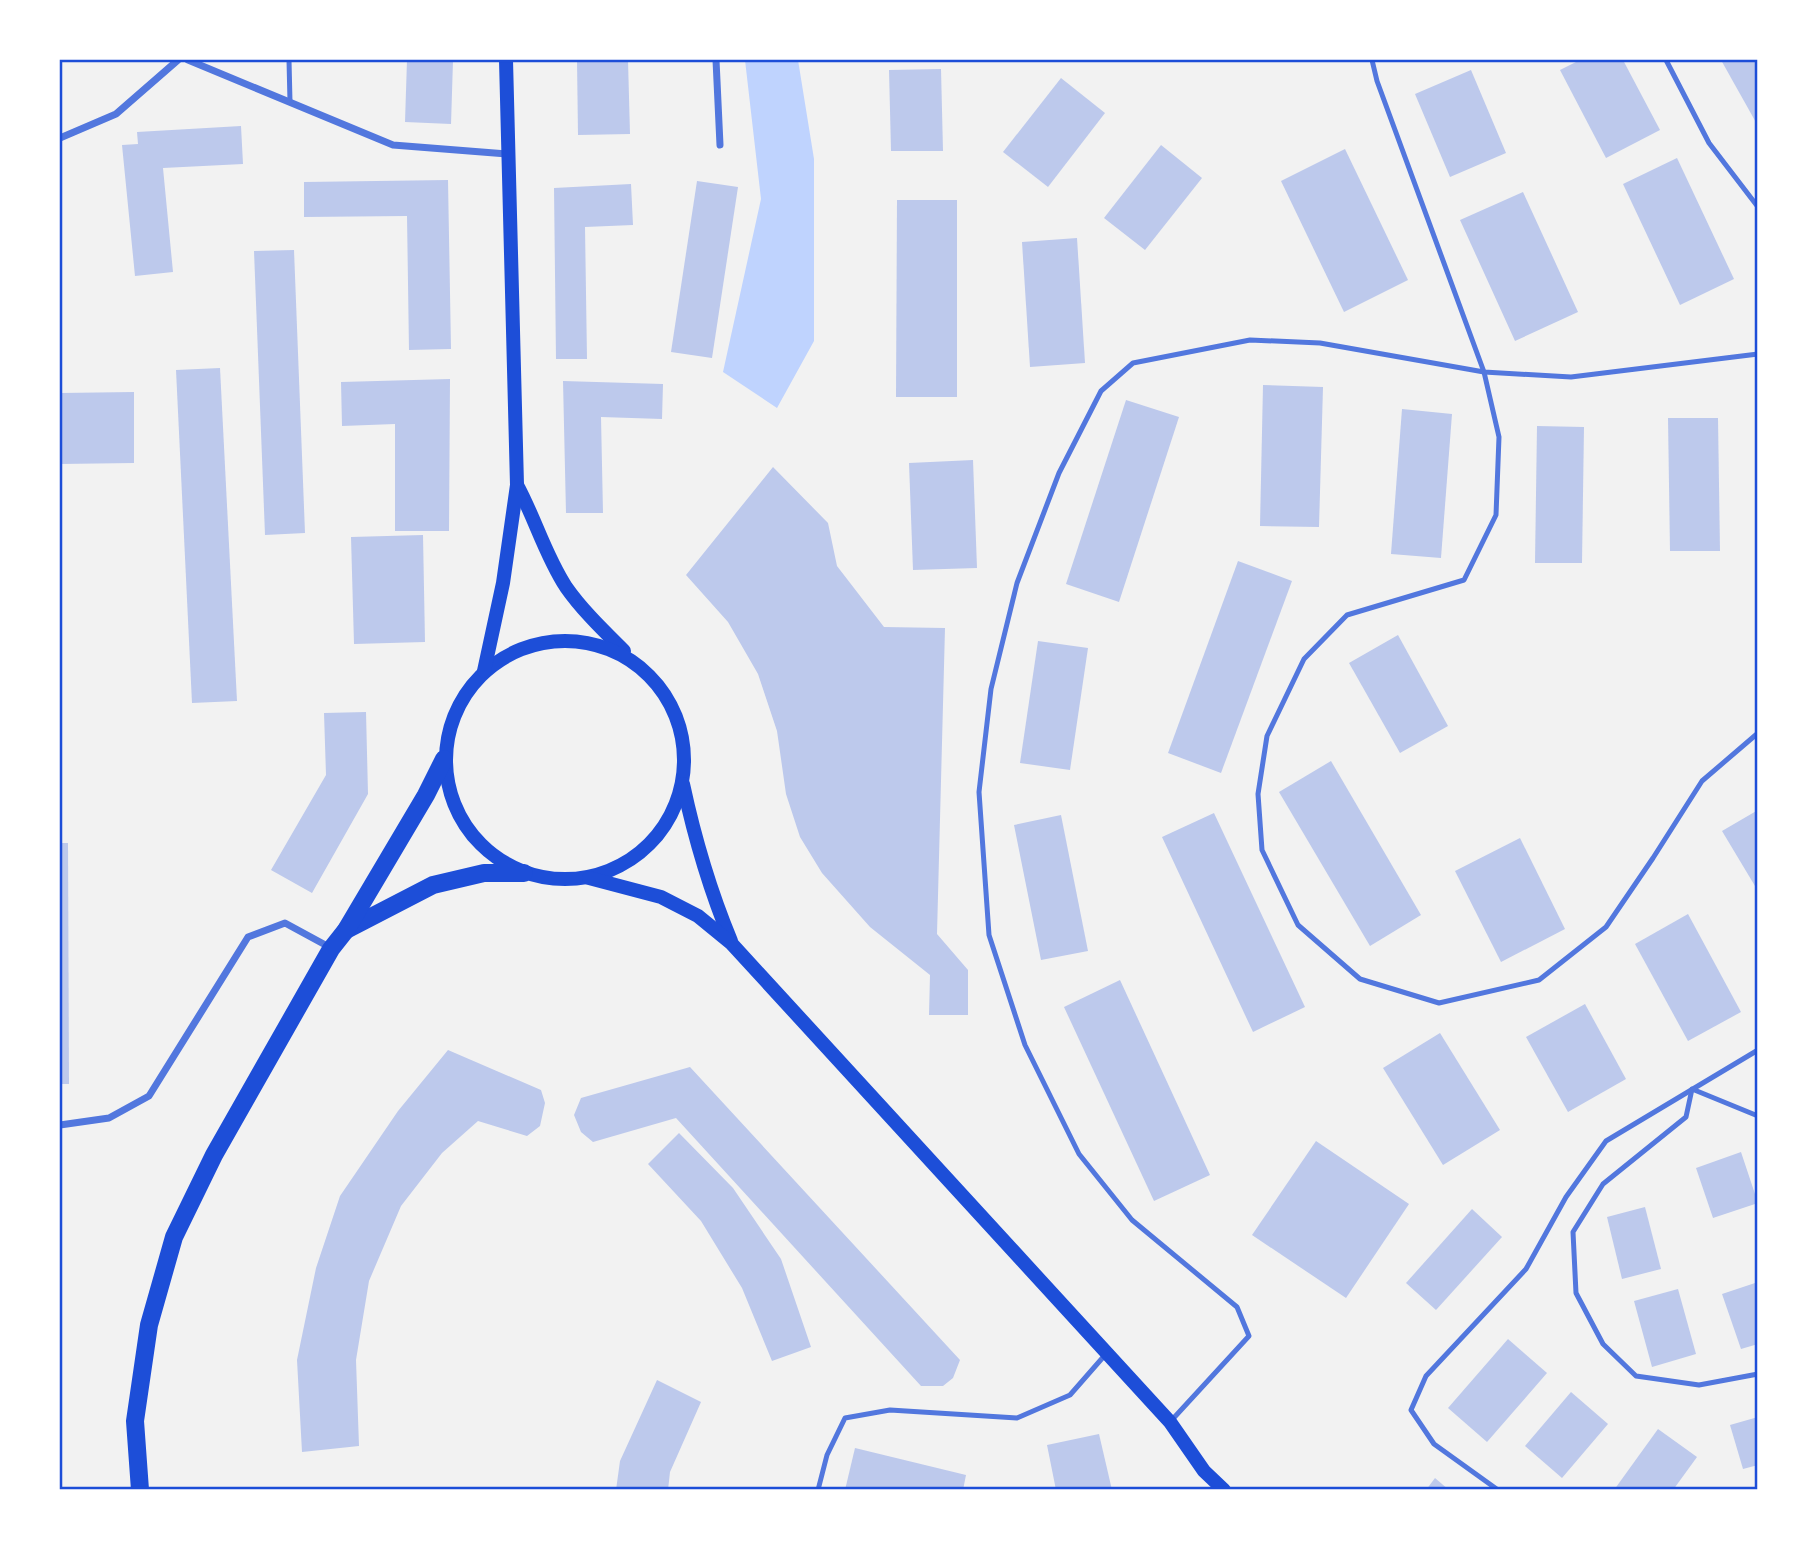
<svg xmlns="http://www.w3.org/2000/svg" width="1817" height="1549" font-family="'IBM Plex Serif',serif">
	<style>
		.water { fill: #bfd3fe }
		.building { fill: #bdc9ec }
		.lines { fill: none; stroke-linecap: round; stroke-linejoin: round }
		.service { stroke: #5277de; stroke-width: 5 }
		.minor { stroke: #5277de; stroke-width: 7 }
		.secondary { stroke: #1d4ed8; stroke-width: 14 }
		.primary { stroke: #1d4ed8; stroke-width: 18 }
		.neatline { fill: none; stroke: #1d4ed8; stroke-width: 2.5 }
	</style>
	<rect width="100%" height="100%" fill="#f2f2f2"/>
	<path class="water" d="M 745,60 L 798,60 L 814,159 L 814,341 L 777,408 L 723,372 L 761,199 Z"/>
	<g class="building">
		<path d="M 407,60 L 453,60 L 451,124 L 405,122 Z"/>
		<path d="M 577,60 L 628,60 L 630,134 L 578,135 Z"/>
		<path d="M 1580,60 L 1623,60 L 1660,130 L 1606,158 L 1560,70 Z"/>
		<path d="M 1721,60 L 1758,60 L 1758,126 Z"/>
		<path d="M 941,69 L 943,151 L 891,151 L 889,70 Z"/>
		<path d="M 1471,70 L 1506,153 L 1450,177 L 1415,94 Z"/>
		<path d="M 1061,78 L 1105,113 L 1048,187 L 1003,152 Z"/>
		<path d="M 241,126 L 243,164 L 163,168 L 173,272 L 135,276 L 122,145 L 138,144 L 137,132 Z"/>
		<path d="M 1161,145 L 1202,178 L 1145,250 L 1104,218 Z"/>
		<path d="M 1345,149 L 1408,280 L 1344,312 L 1281,181 Z"/>
		<path d="M 1677,158 L 1734,279 L 1680,305 L 1623,184 Z"/>
		<path d="M 448,180 L 451,349 L 409,350 L 407,216 L 304,217 L 304,182 Z"/>
		<path d="M 697,181 L 738,187 L 712,358 L 671,352 Z"/>
		<path d="M 631,184 L 633,225 L 585,227 L 587,359 L 556,359 L 554,188 Z"/>
		<path d="M 1523,192 L 1578,312 L 1515,341 L 1460,220 Z"/>
		<path d="M 897,200 L 957,200 L 957,397 L 896,397 Z"/>
		<path d="M 1077,238 L 1085,363 L 1030,367 L 1022,242 Z"/>
		<path d="M 294,250 L 305,533 L 265,535 L 254,251 Z"/>
		<path d="M 220,368 L 237,701 L 192,703 L 176,370 Z"/>
		<path d="M 450,379 L 449,531 L 395,531 L 395,424 L 342,426 L 341,382 Z"/>
		<path d="M 563,381 L 663,384 L 662,419 L 601,417 L 603,513 L 566,513 Z"/>
		<path d="M 1263,385 L 1323,387 L 1319,527 L 1260,526 Z"/>
		<path d="M 134,392 L 134,463 L 60,464 L 60,393 Z"/>
		<path d="M 1126,400 L 1179,417 L 1119,602 L 1066,584 Z"/>
		<path d="M 1402,409 L 1452,414 L 1441,558 L 1391,554 Z"/>
		<path d="M 1668,418 L 1718,418 L 1720,551 L 1670,551 Z"/>
		<path d="M 1537,426 L 1584,427 L 1582,563 L 1535,563 Z"/>
		<path d="M 973,460 L 977,568 L 913,570 L 909,463 Z"/>
		<path d="M 773,467 L 828,523 L 837,566 L 884,627 L 945,628 L 937,934 L 968,970 L 968,1015 L 929,1015 L 930,975 L 870,927 L 822,873 L 800,837 L 786,794 L 777,731 L 758,674 L 728,622 L 686,575 Z"/>
		<path d="M 423,535 L 425,642 L 354,644 L 351,537 Z"/>
		<path d="M 1238,561 L 1292,581 L 1221,773 L 1168,753 Z"/>
		<path d="M 1398,635 L 1448,726 L 1400,753 L 1349,663 Z"/>
		<path d="M 1038,641 L 1088,648 L 1070,770 L 1020,763 Z"/>
		<path d="M 366,712 L 368,794 L 312,893 L 271,870 L 326,775 L 324,713 Z"/>
		<path d="M 1331,761 L 1421,915 L 1370,946 L 1279,792 Z"/>
		<path d="M 1758,810 L 1758,891 L 1722,831 Z"/>
		<path d="M 1214,813 L 1305,1007 L 1253,1032 L 1162,837 Z"/>
		<path d="M 1061,815 L 1088,951 L 1041,960 L 1014,825 Z"/>
		<path d="M 1520,838 L 1565,929 L 1501,962 L 1455,871 Z"/>
		<path d="M 60,843 L 68,843 L 69,1084 L 60,1084 Z"/>
		<path d="M 1688,914 L 1741,1012 L 1688,1041 L 1635,944 Z"/>
		<path d="M 1120,980 L 1210,1175 L 1154,1201 L 1064,1007 Z"/>
		<path d="M 1585,1004 L 1626,1079 L 1568,1112 L 1526,1037 Z"/>
		<path d="M 1440,1033 L 1500,1130 L 1443,1165 L 1383,1068 Z"/>
		<path d="M 448,1050 L 541,1090 L 545,1103 L 540,1126 L 527,1136 L 478,1121 L 442,1153 L 401,1206 L 369,1281 L 356,1360 L 359,1446 L 302,1452 L 297,1360 L 316,1268 L 340,1196 L 398,1111 Z"/>
		<path d="M 690,1067 L 960,1360 L 953,1378 L 943,1386 L 921,1386 L 676,1118 L 593,1142 L 581,1132 L 574,1115 L 581,1098 Z"/>
		<path d="M 679,1133 L 733,1188 L 781,1259 L 811,1347 L 772,1361 L 742,1288 L 701,1221 L 648,1164 Z"/>
		<path d="M 1316,1141 L 1409,1204 L 1346,1298 L 1252,1235 Z"/>
		<path d="M 1741,1152 L 1758,1203 L 1713,1218 L 1696,1168 Z"/>
		<path d="M 1645,1207 L 1661,1269 L 1622,1279 L 1607,1217 Z"/>
		<path d="M 1472,1209 L 1502,1237 L 1436,1310 L 1406,1283 Z"/>
		<path d="M 1758,1282 L 1758,1344 L 1741,1349 L 1722,1294 Z"/>
		<path d="M 1678,1289 L 1696,1354 L 1652,1367 L 1634,1301 Z"/>
		<path d="M 1508,1339 L 1547,1373 L 1487,1442 L 1448,1408 Z"/>
		<path d="M 657,1380 L 701,1402 L 670,1472 L 668,1490 L 616,1490 L 620,1461 Z"/>
		<path d="M 1571,1392 L 1608,1424 L 1562,1478 L 1525,1446 Z"/>
		<path d="M 1758,1417 L 1758,1465 L 1743,1469 L 1730,1425 Z"/>
		<path d="M 1658,1429 L 1697,1457 L 1673,1490 L 1614,1490 Z"/>
		<path d="M 1099,1434 L 1112,1490 L 1056,1490 L 1047,1445 Z"/>
		<path d="M 855,1448 L 966,1475 L 963,1490 L 845,1490 Z"/>
		<path d="M 1435,1478 L 1449,1490 L 1426,1490 Z"/>
	</g>
	<g class="lines">
		<g class="service">
			<path d="M 289,60 L 290,102"/>
			<path d="M 1372,60 L 1377,81 L 1484,372 L 1499,437 L 1496,515 L 1464,580 L 1347,615 L 1304,659 L 1267,736 L 1258,794 L 1262,850 L 1298,925 L 1360,979 L 1439,1003 L 1539,980 L 1606,927 L 1653,858 L 1702,781 L 1758,733"/>
			<path d="M 1666,60 L 1709,143 L 1758,207"/>
			<path d="M 1758,1116 L 1692,1089 L 1686,1117 L 1603,1184 L 1573,1232 L 1576,1293 L 1603,1344 L 1636,1376 L 1699,1385 L 1758,1374"/>
			<path d="M 1170,1422 L 1249,1336 L 1237,1307 L 1132,1220 L 1079,1154 L 1025,1045 L 989,935 L 979,792 L 991,689 L 1017,583 L 1059,473 L 1101,391 L 1133,363 L 1250,340 L 1320,343 L 1484,372 L 1571,377 L 1758,354"/>
			<path d="M 818,1490 L 827,1455 L 845,1418 L 890,1410 L 1017,1418 L 1070,1395 L 1105,1355"/>
			<path d="M 1498,1490 L 1434,1444 L 1411,1410 L 1426,1376 L 1526,1269 L 1566,1197 L 1606,1141 L 1758,1050"/>
		</g>
		<g class="minor">
			<path d="M 188,60 L 393,145 L 507,154"/>
			<path d="M 716,60 L 720,145"/>
			<path d="M 60,138 L 116,114 L 178,60"/>
			<path d="M 60,1125 L 109,1118 L 149,1096 L 248,937 L 285,923 L 331,948"/>
		</g>
		<g class="secondary">
			<path d="M 517,485 C 535,518 545,555 566,587 C 582,610 604,631 624,651"/>
			<circle cx="565" cy="760" r="119"/>
			<path d="M 484,671 L 503,583 L 517,485 L 506,60"/>
			<path d="M 683,784 C 695,840 709,888 731,941"/>
			<path d="M 589,878 L 661,897 L 698,916 L 731,943 L 1170,1422 L 1204,1471 L 1224,1490"/>
		</g>
		<g class="primary">
			<path d="M 346,930 L 433,885 L 484,873 L 524,873"/>
			<path d="M 140,1490 L 135,1421 L 149,1325 L 174,1237 L 214,1155 L 331,949 L 346,930 L 426,795 L 444,759"/>
		</g>
	</g>
	<rect width="1817" height="1549" fill="none" stroke="#ffffff" stroke-width="122"/>
	<rect x="61" y="61" width="1695" height="1427" class="neatline"/>
</svg>
